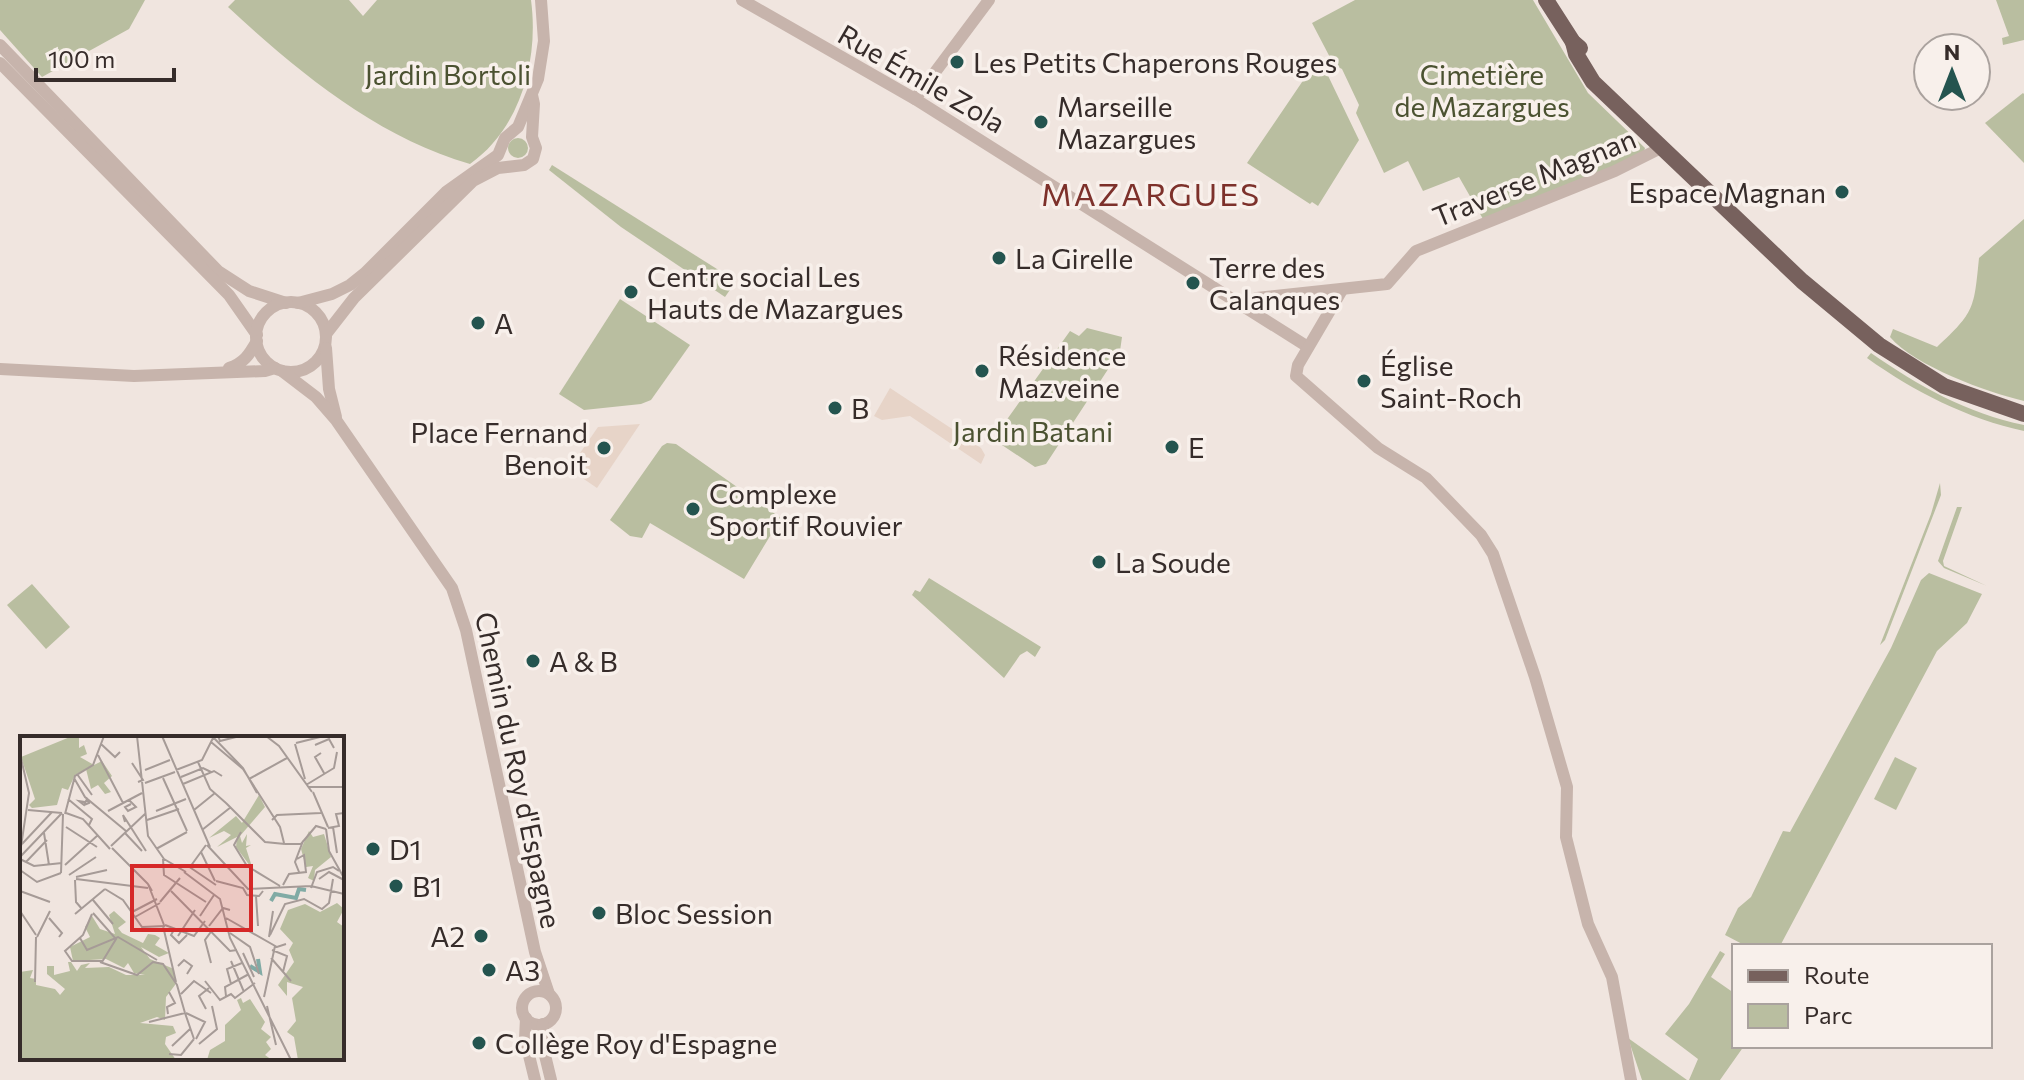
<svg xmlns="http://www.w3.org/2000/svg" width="2024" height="1080" font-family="Commissioner,sans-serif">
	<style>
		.green { fill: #b9bea0 }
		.plaza { fill: #e7d4c8 }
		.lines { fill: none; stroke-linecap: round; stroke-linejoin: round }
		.tertiary { stroke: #c7b4ac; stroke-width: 12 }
		.primary { stroke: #77615d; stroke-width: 16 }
		.poi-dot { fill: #24544f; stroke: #f8f0eb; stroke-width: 3 }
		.labels { text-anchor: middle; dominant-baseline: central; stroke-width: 7; stroke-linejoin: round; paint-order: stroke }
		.poi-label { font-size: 28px; fill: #362c2a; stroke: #f8f0eb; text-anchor: start }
		.park-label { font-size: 28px; fill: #4b5231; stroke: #f8f0eb }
		.street-label { font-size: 28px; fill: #362c2a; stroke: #f8f0eb }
		.quarter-label { font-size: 32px; letter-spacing: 2px; fill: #7d312b; stroke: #f8f0eb }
		.inset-river { fill: none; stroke: #81aba5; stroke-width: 4 }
		.inset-road { fill: none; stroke: #a69b97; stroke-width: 2 }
		.view { fill: #d62828; fill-opacity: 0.15; stroke: #d62828; stroke-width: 4 }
		.inset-edge { fill: none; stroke: #362c2a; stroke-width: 4 }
	</style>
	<rect width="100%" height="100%" fill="#f0e5df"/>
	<g class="green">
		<path d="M 0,0 L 145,0 L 129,29 L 42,77 L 0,30 Z"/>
		<path d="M 235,0 L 349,0 L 363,16 L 377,0 L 531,0 C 539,59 521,128 470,164 C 377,137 298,72 228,7 Z"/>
		<path d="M 1355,0 L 1533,0 L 1588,93 L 1645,148 L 1643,155 L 1483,219 L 1459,177 L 1423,191 L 1408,161 L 1384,173 L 1356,113 L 1359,105 L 1342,69 L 1334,65 L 1312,23 Z"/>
		<path d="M 1996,0 L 2024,0 L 2024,40 L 2003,45 L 2002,38 L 2009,36 Z"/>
		<path d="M 1319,57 L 1359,140 L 1318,206 L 1312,202 L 1310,204 L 1247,163 Z"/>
		<path d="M 2023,93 L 2024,94 L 2024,163 L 1985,123 Z"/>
		<circle cx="518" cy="148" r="10"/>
		<path d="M 552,165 L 736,281 L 725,297 L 621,227 L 549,170 Z"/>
		<path d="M 2024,219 L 2024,401 C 1986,392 1915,366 1890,337 L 1893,329 L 1937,347 C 1975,312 1974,308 1979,258 Z"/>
		<path d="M 620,299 L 690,345 L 651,400 L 641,404 L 584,410 L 559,394 Z"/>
		<path d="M 1087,328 L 1122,337 L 1120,351 L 1046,464 L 1035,467 L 993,439 L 1070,331 L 1079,336 Z"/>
		<path d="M 1871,353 C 1917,385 1968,414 2024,425 L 2024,431 C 1968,419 1913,391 1867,358 Z"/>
		<path d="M 667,443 L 676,444 L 781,518 L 744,579 L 650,523 L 642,538 L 630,536 L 610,520 L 662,446 Z"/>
		<path d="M 1940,483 L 1941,495 L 1885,640 L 1880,645 L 1931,514 Z"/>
		<path d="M 1957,507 L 1962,507 L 1943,561 L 1944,566 L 1987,586 L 1944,568 L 1938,561 Z"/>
		<path d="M 1929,573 L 1982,594 L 1967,623 L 1937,651 L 1780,946 L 1746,946 L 1725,935 L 1738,908 L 1751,897 L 1783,831 L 1790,832 L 1891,648 L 1921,580 Z"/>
		<path d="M 929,578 L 1041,647 L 1035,657 L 1027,651 L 1020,655 L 1004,678 L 912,595 L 915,590 L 920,592 Z"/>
		<path d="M 32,584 L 70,627 L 46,649 L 7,605 Z"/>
		<path d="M 1895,757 L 1917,768 L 1896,810 L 1874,799 Z"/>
		<path d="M 1720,951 L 1725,954 L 1711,977 L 1734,993 L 1734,1046 L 1744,1046 L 1720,1080 L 1689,1080 L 1698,1059 L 1665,1034 L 1689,1004 Z"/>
		<path d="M 1628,1038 L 1687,1080 L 1642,1080 Z"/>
	</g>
	<g class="plaza">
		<path d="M 890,388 L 981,448 L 985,455 L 981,464 L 910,416 L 882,420 L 874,416 Z"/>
		<path d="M 640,424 L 597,488 L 569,469 L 598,427 Z"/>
	</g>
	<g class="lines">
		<g class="tertiary">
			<path d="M 742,0 L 915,99 L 1308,347"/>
			<path d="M 0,45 L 218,271 L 249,291 L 286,303"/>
			<path d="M 0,63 L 229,295 L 257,335"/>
			<path d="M 915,99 L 989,0"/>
			<path d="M 1342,290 L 1298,365 L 1296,376 L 1378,448 L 1426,478 L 1481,535 L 1493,554 L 1535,677 L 1567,787 L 1566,837 L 1588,924 L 1612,977 L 1631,1080"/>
			<circle cx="291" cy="337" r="35"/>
			<path d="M 298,303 L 332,294 L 350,285 L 365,273 L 446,192 L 498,155 L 505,138 L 518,127 L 538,79 L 544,41 L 541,0"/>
			<path d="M 1241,305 L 1257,298 L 1387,284 L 1416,251 L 1615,171 L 1661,148"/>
			<path d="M 326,334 L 354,298 L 473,181 L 498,168 L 524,165 L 533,159 L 536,148 L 532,137 L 534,104 L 532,95"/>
			<path d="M 326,348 L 329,389 L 336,417"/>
			<path d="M 229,368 C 244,363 249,355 257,341"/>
			<path d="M 0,369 L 134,376 L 265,371 L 275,368"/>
			<path d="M 282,371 L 316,397 L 336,420 L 452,588 L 466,630 L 535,952 L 549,994"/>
			<circle cx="539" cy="1008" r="17"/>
			<path d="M 526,1018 L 525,1039 L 535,1080"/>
			<path d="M 543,1024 L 542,1043 L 551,1080"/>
		</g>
		<g class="primary">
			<path d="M 1546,0 L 1573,42 L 1580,48"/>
			<path d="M 1573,42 L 1576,54 L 1593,82 L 1802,281 L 1879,345 L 1944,386 L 2024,414"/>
		</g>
	</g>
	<g class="poi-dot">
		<circle cx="957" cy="62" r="8"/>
		<circle cx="1041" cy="122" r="8"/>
		<circle cx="1842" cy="192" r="8"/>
		<circle cx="999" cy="258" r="8"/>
		<circle cx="1193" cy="283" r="8"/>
		<circle cx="631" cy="292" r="8"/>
		<circle cx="478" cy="323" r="8"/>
		<circle cx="982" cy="371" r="8"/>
		<circle cx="1364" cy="381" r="8"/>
		<circle cx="835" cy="408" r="8"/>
		<circle cx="1172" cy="447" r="8"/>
		<circle cx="604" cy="448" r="8"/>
		<circle cx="693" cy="509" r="8"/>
		<circle cx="1099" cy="562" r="8"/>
		<circle cx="533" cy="661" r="8"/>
		<circle cx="373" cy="849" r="8"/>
		<circle cx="396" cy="886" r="8"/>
		<circle cx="599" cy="913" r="8"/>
		<circle cx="481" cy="936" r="8"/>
		<circle cx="489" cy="970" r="8"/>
		<circle cx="479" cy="1043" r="8"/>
	</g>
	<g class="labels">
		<g class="poi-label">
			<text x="973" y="62">Les Petits Chaperons Rouges</text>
			<text x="1057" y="106">Marseille<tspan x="1057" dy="32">Mazargues</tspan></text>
			<text x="1826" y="192" text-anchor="end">Espace Magnan</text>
			<text x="1015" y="258">La Girelle</text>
			<text x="1209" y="267">Terre des<tspan x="1209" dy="32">Calanques</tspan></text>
			<text x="647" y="276">Centre social Les<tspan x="647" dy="32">Hauts de Mazargues</tspan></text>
			<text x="494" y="323">A</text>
			<text x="998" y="355">Résidence<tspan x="998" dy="32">Mazveine</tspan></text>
			<text x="1380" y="365">Église<tspan x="1380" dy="32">Saint-Roch</tspan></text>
			<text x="851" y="408">B</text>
			<text x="588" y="432" text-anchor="end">Place Fernand<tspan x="588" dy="32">Benoit</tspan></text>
			<text x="1188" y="447">E</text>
			<text x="709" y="493">Complexe<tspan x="709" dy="32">Sportif Rouvier</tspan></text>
			<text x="1115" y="562">La Soude</text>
			<text x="549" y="661">A &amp; B</text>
			<text x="389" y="849">D1</text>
			<text x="412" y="886">B1</text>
			<text x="615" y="913">Bloc Session</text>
			<text x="465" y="936" text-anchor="end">A2</text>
			<text x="505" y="970">A3</text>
			<text x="495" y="1043">Collège Roy d'Espagne</text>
		</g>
		<g class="park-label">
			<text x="448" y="74">Jardin Bortoli</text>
			<text x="1482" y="74">Cimetière<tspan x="1482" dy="32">de Mazargues</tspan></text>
			<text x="1033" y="431">Jardin Batani</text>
		</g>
		<g class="street-label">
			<text transform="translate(922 78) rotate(30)">Rue Émile Zola</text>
			<text transform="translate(1534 177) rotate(-22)">Traverse Magnan</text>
			<text transform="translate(519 770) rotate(78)">Chemin du Roy d'Espagne</text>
		</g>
		<g class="quarter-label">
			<text x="1151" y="193">MAZARGUES</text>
		</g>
	</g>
	<g transform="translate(20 736)">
		<rect width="324" height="324" fill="#f0e5df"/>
		<path d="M 50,1 L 59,1 L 59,12 L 64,9 L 67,18 L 60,21 L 74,29 L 82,25 L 92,40 L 84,47 L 91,56 L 85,58 L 78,49 L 71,53 L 66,33 L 55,39 L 48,54 L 42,52 L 37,69 L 12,72 L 9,69 L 15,63 L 1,21 ZM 239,59 L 245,71 L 220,100 L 222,107 L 227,98 L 226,110 L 231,109 L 226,112 L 233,134 L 216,111 L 217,101 L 197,111 L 211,99 L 204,95 L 189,102 L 216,80 L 222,87 ZM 289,95 L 293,101 L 304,98 L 311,121 L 295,134 L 294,145 L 288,142 L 293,130 L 286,131 L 281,113 ZM 285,168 L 300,176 L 317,167 L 324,173 L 317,186 L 324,191 L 324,324 L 278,324 L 274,301 L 267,296 L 276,285 L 272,262 L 283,251 L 267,246 L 267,260 L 258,249 L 274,226 L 269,214 L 273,207 L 260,193 L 268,174 ZM 94,175 L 106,186 L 98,192 L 102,197 L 123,207 L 128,198 L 135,199 L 140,202 L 135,209 L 149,217 L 139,221 L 121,211 L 130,223 L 154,233 L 155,249 L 146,261 L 145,284 L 137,281 L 120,287 L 153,290 L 156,297 L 146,301 L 145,308 L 156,324 L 0,324 L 0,236 L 13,234 L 10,242 L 16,243 L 16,249 L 35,253 L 40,259 L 45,253 L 27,238 L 27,230 L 34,230 L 34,239 L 50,235 L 48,226 L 51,226 L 57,235 L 61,229 L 70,227 L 65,232 L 89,231 L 106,239 L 125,239 L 114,237 L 108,227 L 104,232 L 86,223 L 53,225 L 50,211 L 70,201 L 65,191 L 72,180 L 80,193 L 95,198 L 89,179 ZM 221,262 L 223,267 L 230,263 L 245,286 L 241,293 L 251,301 L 246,306 L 251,313 L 245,319 L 252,324 L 187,324 L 190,314 L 205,305 L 205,289 L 221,274 L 217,264 Z" fill="#b9bea0"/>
		<path class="inset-river" d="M 251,165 L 255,158 L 276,162 L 279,153 L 286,154M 230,230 L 240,236 L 238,223"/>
		<path class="inset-road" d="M 117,0 L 128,100 L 144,123M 142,0 L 190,111M 192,0 L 223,32 L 237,57M 198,0 L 200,5 L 220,0M 246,0 L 259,10 L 292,56M 191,6 L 223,33 L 260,91 L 264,107M 276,7 L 304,0M 81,8 L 95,21 L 100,16M 275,8 L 285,43M 295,9 L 309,3 L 314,12M 301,17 L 295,21 L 304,37M 0,18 L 9,57 L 0,117M 78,19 L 103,67M 178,26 L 190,53 L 206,67M 112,27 L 123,44 L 118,46M 125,34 L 150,24M 156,34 L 182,24 L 194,0M 57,38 L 72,59M 161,41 L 183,32 L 191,36M 54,42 L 65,61 L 106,95M 143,42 L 167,95M 229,43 L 267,22M 125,47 L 155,36M 163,48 L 194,35 L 202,40M 286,49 L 314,32 L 317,16M 289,51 L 324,51M 293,56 L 308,91M 48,63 L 72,83 L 69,89M 109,64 L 116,71 L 108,75 L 105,71 L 111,68M 206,67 L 245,106 L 265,108M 64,69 L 69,67 L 67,63 L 64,69 L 59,65 L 65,66M 8,74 L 42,77M 174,74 L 195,57M 88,75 L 122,57M 136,75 L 166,63M 46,77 L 63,83 L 90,113M 45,78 L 55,40 L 73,29 L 84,0M 127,84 L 159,73M 252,84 L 257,79 L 301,77M 105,86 L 103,79 L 126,115M 46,91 L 77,111M 313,91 L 317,117M 308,92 L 319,90 L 316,78 L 324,77M 306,93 L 309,115 L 324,142M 182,94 L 211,71M 221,96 L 214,109 L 227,130 L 260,150M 24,97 L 29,129M 105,97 L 122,115M 2,108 L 32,76M 265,108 L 281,108 L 296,90 L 306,93M 187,109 L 228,153 L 291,150 L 324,158M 91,110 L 126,77M 92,112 L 128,148M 136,113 L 167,96M 181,116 L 195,145M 0,121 L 42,77M 0,123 L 14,130 L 42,127M 143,123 L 144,139 L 186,166M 144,123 L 166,136M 6,126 L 27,104M 45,129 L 78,99M 168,130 L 196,149M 170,131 L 186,109M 0,134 L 17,146 L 41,137M 164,136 L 200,163 L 210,202 L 271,324M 279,136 L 275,126 L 283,105M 41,137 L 43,78M 49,139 L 76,121M 56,141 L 87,134M 56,143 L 128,152M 299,143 L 309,136 L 324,144M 55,144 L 56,166 L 62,173M 196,145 L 223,152 L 227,159 L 239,160 L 243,155M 263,149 L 269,138 L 286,136 L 284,119 L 277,123M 291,152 L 297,136 L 313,131 L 319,135M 85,153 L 103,164 L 122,191 L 145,190M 0,155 L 30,166M 132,155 L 128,148 L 144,189M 151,155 L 210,215 L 217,214M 236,160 L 238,190M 73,164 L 93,188M 140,166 L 160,142M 0,175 L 16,199M 112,176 L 137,163M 73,177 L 96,203 L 82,226M 55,178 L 85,153M 72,178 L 63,199 L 45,215 L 52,225 L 82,225M 180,180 L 194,159M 115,181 L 140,167M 29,182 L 42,197 L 39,201M 206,182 L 257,211 L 266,208M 145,189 L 174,200 L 185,185M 143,190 L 156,246M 189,190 L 203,172 L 210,174M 155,192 L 151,199 L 159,207 L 167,199M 210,197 L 230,211 L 239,238M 250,199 L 265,168 L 284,163 L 302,173 L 309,167 L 313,143M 158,200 L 175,174M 17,201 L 30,175M 249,201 L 253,175M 60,202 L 67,214 L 98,201 L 137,224M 252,214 L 267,220 L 263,236M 223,217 L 234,241M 251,222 L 271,245M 211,225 L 224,256M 80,226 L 117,239 L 133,226 L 143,228 L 157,249 L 165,277M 191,227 L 185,204 L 193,193M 158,230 L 164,224 L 172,230 L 167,238M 185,245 L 200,264 L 211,258 L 215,262 L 235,247M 15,246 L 16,201M 211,248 L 207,233 L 222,227M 161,258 L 174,245 L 191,257M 206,260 L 205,251 L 229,238M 244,261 L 255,210M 247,270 L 256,309M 186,273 L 179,260 L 189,252M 165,277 L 174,303M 166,277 L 185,286 L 176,303M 148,278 L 147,271 L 155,267 L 149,256M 129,286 L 165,277M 179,308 L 197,293 L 192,270M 152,310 L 170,293M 149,318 L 161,319 L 174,303"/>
		<path class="view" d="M 112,130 L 231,130 L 231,194 L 112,194 Z"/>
		<rect width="324" height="324" class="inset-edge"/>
	</g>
	<rect x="1732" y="944" width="260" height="104" fill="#f8f0eb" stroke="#aaa29e" stroke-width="2"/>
	<rect x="1748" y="970" width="40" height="12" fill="#77615d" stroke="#aaa29e" stroke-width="2"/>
	<text x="1804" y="984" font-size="24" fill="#362c2a">Route</text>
	<rect x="1748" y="1004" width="40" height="24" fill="#b9bea0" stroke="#aaa29e" stroke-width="2"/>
	<text x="1804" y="1024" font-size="24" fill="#362c2a">Parc</text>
	<g transform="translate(1952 72)"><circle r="38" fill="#f8f0eb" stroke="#aaa29e" stroke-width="2"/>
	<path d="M0-6L14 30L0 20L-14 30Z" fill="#24544f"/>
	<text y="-12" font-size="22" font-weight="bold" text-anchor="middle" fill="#362c2a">N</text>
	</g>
	<path d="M36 68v12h138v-12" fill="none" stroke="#362c2a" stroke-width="4"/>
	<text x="48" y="68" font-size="24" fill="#362c2a" stroke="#f8f0eb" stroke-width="6" paint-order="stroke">100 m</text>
</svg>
